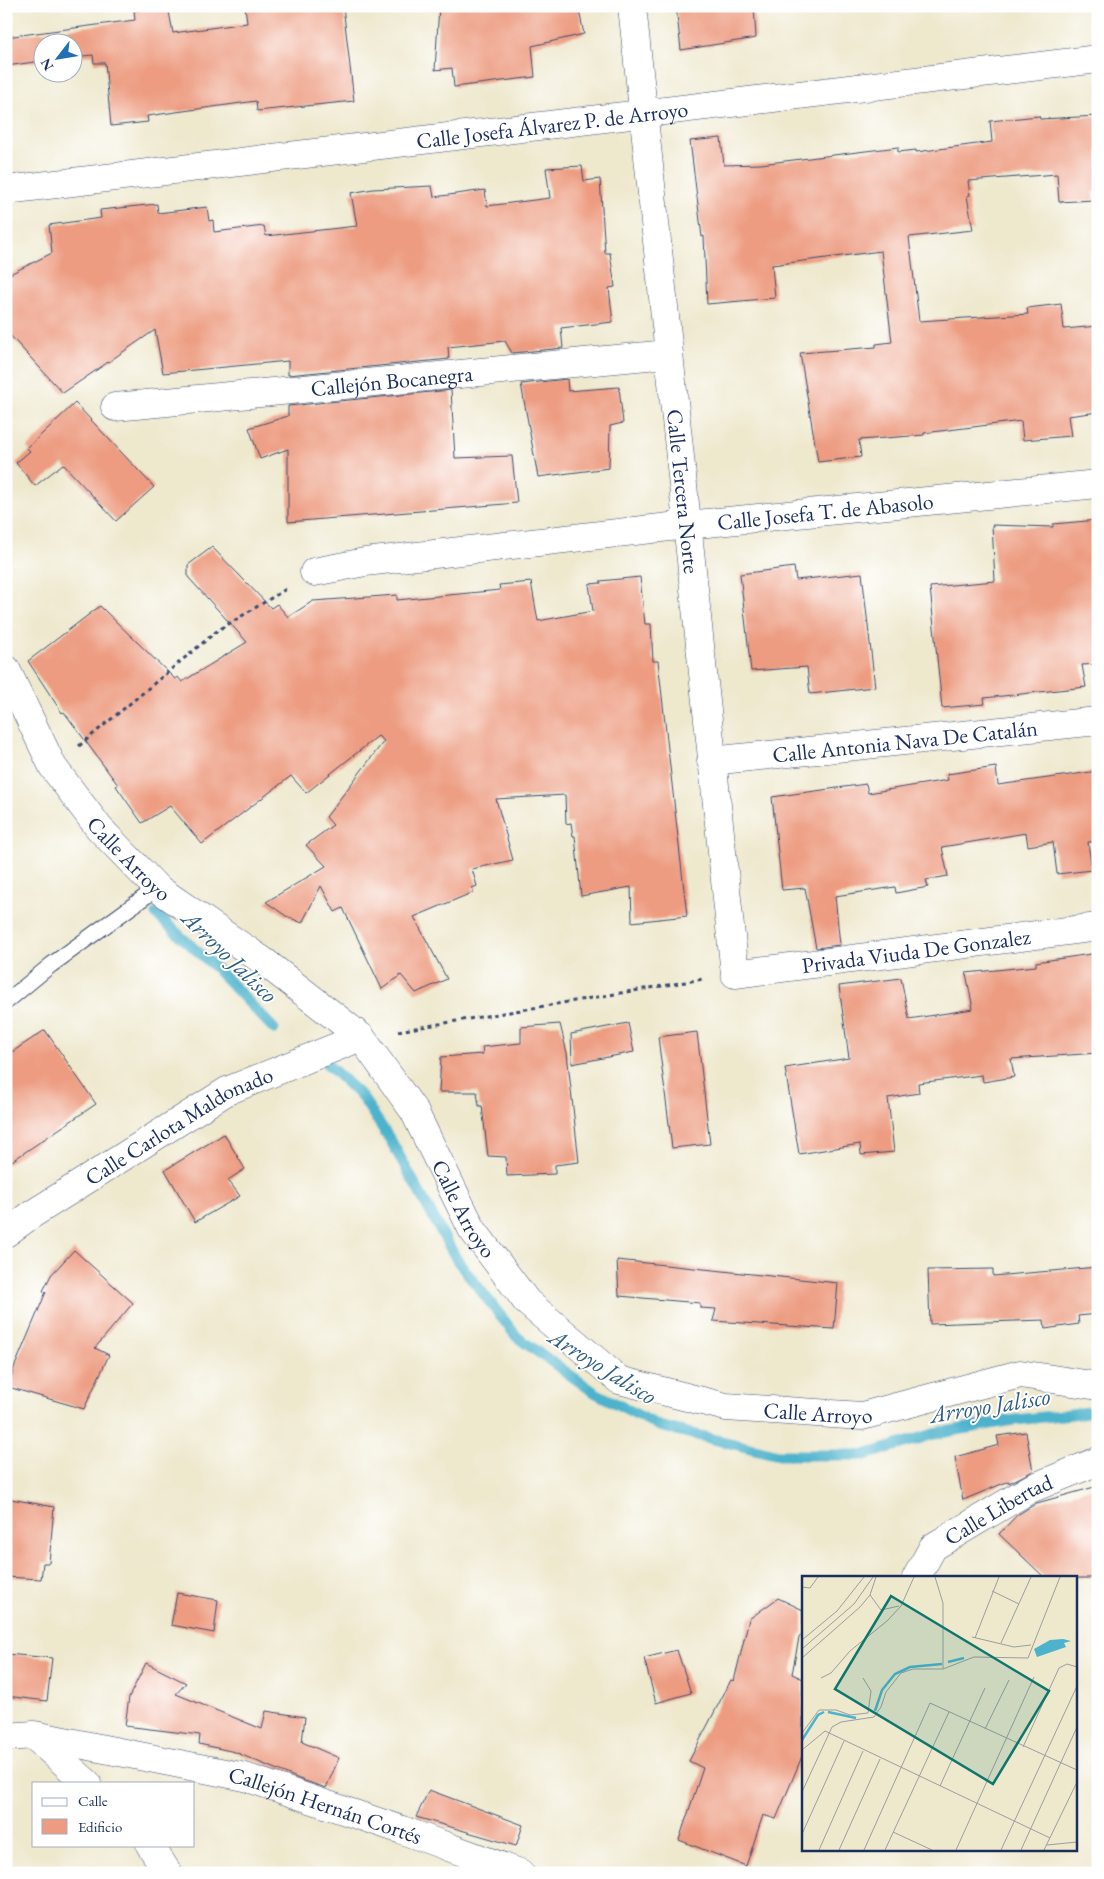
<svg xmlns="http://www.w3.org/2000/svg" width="1104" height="1879" font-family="'EB Garamond',serif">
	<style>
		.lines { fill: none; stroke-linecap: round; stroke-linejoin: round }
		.stream { stroke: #4db3cc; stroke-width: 11 }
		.building { fill: #ed9c81 }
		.service-casing { stroke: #3b4b6f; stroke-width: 17 }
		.minor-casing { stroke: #3b4b6f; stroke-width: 29 }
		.path { stroke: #3b4b6f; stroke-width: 3; stroke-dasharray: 4 4; stroke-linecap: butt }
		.service { stroke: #fff; stroke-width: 15 }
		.minor { stroke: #fff; stroke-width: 28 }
		.labels { text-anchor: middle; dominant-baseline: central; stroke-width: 4; stroke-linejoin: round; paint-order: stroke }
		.street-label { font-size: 22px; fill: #1b2f5e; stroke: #fff }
		.water-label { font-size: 24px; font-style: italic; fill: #2c5d84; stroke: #fff }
		.inset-river { fill: none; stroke: #4db3cc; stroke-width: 2.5 }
		.inset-road { fill: none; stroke: #9a9ea1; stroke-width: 1 }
		.view { fill: #0f766e; fill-opacity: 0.15; stroke: #0f766e; stroke-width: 2.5 }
		.inset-edge { fill: none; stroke: #1b2f5e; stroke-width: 2.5 }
	</style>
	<rect width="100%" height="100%" fill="#fff"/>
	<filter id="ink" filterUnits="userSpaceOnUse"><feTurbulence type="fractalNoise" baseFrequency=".02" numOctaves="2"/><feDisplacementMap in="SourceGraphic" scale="10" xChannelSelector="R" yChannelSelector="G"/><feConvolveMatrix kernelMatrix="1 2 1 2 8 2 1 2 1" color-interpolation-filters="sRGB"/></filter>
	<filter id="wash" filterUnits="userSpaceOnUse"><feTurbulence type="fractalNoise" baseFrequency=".0096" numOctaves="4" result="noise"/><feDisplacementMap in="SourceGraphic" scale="20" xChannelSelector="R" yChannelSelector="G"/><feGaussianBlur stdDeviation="1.12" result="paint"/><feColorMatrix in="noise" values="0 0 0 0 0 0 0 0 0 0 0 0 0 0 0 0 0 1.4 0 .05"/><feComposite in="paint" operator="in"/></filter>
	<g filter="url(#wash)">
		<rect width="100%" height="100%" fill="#eee8cd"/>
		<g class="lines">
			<g class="stream">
				<path d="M 156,914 L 217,969 L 274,1029"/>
				<path d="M 325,1062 L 362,1097 L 391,1141 L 457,1260 L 517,1337 L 594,1392 L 659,1426 L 779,1455 L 865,1455 L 934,1434 L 1007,1421 L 1089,1412"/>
			</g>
		</g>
		<g id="blocks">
			<g class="building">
				<path d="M 168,6 L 173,33 L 247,23 L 245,6 L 343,6 L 354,101 L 257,111 L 256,101 L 147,116 L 148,122 L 111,126 L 105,63 L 94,63 L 93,55 L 72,57 L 72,42 L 42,42 L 42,61 L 6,66 L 6,37 L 135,20 L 134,11 Z"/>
				<path d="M 439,6 L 578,6 L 584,34 L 532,46 L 535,77 L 454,87 L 452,68 L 435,70 Z"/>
				<path d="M 676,6 L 754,6 L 756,38 L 681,50 Z"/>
				<path d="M 1039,116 L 1040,119 L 1098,116 L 1098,192 L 1094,192 L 1094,200 L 1059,202 L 1057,174 L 968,181 L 970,195 L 967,196 L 973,230 L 909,237 L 919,321 L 1028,314 L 1027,308 L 1061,304 L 1064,329 L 1098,326 L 1098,412 L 1068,416 L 1071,436 L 1023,440 L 1021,421 L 924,433 L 924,435 L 859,440 L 861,457 L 818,462 L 800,353 L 876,347 L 876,344 L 892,342 L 881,251 L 772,265 L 775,298 L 707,304 L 704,236 L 702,237 L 690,141 L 721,138 L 724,165 L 761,164 L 898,147 L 898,152 L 916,150 L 916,152 L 992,142 L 990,121 Z"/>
				<path d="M 582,166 L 584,181 L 600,179 L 605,253 L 610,253 L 615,287 L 609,288 L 613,322 L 561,328 L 563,348 L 512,353 L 505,341 L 448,347 L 449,359 L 288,375 L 288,361 L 163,373 L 155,330 L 63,393 L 6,331 L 6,276 L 52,253 L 49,225 L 101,218 L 100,210 L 157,204 L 158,213 L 207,207 L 209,221 L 213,220 L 214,232 L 264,226 L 266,236 L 357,226 L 351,193 L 373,189 L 432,186 L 434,197 L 485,190 L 487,206 L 550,198 L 546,168 Z"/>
				<path d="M 567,379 L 568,391 L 619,387 L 623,423 L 610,426 L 609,468 L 538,477 L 521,384 Z"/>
				<path d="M 451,390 L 455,458 L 512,456 L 517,503 L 288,522 L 288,449 L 260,459 L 249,428 L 288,416 L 288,406 Z"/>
				<path d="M 75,403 L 154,487 L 116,521 L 63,464 L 35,486 L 16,463 L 30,451 L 27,448 Z"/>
				<path d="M 1098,520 L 1098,664 L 1082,665 L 1086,687 L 984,698 L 985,704 L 942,708 L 930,587 L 995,581 L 992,525 L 1053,527 L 1053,524 Z"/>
				<path d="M 212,547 L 271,608 L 277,604 L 288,617 L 313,601 L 397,595 L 397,600 L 500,590 L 499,585 L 531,582 L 538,621 L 593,611 L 589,584 L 601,583 L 600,581 L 640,577 L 645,624 L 651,624 L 653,661 L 658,661 L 687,916 L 632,922 L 631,887 L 581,896 L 575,836 L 573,836 L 571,823 L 566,824 L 565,795 L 496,799 L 513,860 L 472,869 L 477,886 L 472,888 L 474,892 L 414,917 L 447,979 L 416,993 L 401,975 L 382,989 L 343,908 L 335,912 L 321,886 L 302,923 L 286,916 L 266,902 L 326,866 L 306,845 L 333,825 L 326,817 L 384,741 L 378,736 L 306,793 L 291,776 L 202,844 L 170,806 L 142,823 L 116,786 L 118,785 L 64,712 L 62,713 L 28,661 L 100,606 L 175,679 L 178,677 L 182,682 L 247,642 L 188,577 L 188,565 Z"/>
				<path d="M 794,567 L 796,580 L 862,573 L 875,687 L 810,694 L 807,667 L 751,671 L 740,574 Z"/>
				<path d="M 996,767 L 998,785 L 1098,771 L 1098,842 L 1088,842 L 1092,870 L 1057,874 L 1053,842 L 1028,846 L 1026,833 L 942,847 L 948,876 L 926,880 L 928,887 L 896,893 L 895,887 L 835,896 L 840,945 L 816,948 L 805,888 L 782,890 L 772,797 L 866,784 L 868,793 L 948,780 L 947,774 Z"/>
				<path d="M 1098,953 L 1098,1053 L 1011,1059 L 1014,1077 L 983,1082 L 982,1075 L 918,1083 L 919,1093 L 888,1098 L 894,1152 L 861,1155 L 860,1144 L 799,1154 L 785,1068 L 849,1058 L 839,986 L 901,978 L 909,1019 L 973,1009 L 966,973 L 1036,966 L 1036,962 Z"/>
				<path d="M 628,1023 L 634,1052 L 572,1064 L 571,1034 Z"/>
				<path d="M 560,1024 L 567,1053 L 579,1162 L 555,1165 L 555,1174 L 507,1176 L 506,1157 L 488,1156 L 482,1106 L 479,1106 L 477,1092 L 439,1092 L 441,1057 L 483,1054 L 482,1047 L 521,1043 L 521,1027 Z"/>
				<path d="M 45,1030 L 96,1104 L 6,1165 L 6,1056 Z"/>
				<path d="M 697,1032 L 710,1144 L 672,1148 L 658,1037 Z"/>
				<path d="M 224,1134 L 245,1169 L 228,1180 L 240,1196 L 195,1222 L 165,1170 Z"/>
				<path d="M 74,1250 L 133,1303 L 95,1348 L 109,1355 L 84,1409 L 8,1387 L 14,1368 L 46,1292 L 43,1291 L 51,1275 Z"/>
				<path d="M 617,1260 L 838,1283 L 834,1329 L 713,1321 L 716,1309 L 700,1308 L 700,1303 L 619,1296 Z"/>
				<path d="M 1098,1267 L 1098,1314 L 1078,1316 L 1079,1324 L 1045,1329 L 1044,1320 L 930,1324 L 928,1270 L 993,1269 L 993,1276 Z"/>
				<path d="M 1026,1432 L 1033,1471 L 1009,1483 L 1009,1481 L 963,1500 L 955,1457 L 999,1445 L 997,1436 Z"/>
				<path d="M 1098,1486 L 1098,1578 L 1045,1578 L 999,1534 L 1017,1515 L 1037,1503 Z"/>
				<path d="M 6,1498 L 54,1507 L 49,1563 L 43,1563 L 41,1579 L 6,1577 Z"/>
				<path d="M 177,1593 L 218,1600 L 214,1633 L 171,1625 Z"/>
				<path d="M 778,1598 L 803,1610 L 803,1632 L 799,1638 L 792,1674 L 803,1679 L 803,1754 L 776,1819 L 763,1815 L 746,1866 L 679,1840 L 703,1768 L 689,1761 L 731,1680 L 734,1681 L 749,1619 Z"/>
				<path d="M 677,1650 L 691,1693 L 656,1703 L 644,1658 Z"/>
				<path d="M 6,1654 L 52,1658 L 47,1701 L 6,1696 Z"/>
				<path d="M 146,1663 L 186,1683 L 176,1694 L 262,1729 L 266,1711 L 305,1717 L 302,1742 L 339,1758 L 326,1788 L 299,1779 L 235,1752 L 199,1744 L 200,1735 L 125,1726 L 129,1697 Z"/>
				<path d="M 429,1790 L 523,1825 L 516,1846 L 416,1817 Z"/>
			</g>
		</g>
	</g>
	<g filter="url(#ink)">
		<use href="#blocks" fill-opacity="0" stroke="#3b4b6f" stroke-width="1"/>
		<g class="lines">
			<g class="service-casing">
				<path id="service" d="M 6,1002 L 51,965 L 157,888"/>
			</g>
			<g class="minor-casing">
				<g id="minor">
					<path id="s1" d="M 632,6 L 735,974 L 1098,927"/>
					<path id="s2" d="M 6,190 L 1098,59"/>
					<path id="s3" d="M 115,407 L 668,354"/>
					<path id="s4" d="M 314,572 L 365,562 L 687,525 L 1098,484"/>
					<path id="s5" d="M 6,669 L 53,767 L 99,828 L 157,888 L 266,963 L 361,1037 L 414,1111 L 472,1229 L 527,1302 L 619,1380 L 726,1407 L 862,1416 L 1020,1374 L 1098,1386"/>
					<path id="s6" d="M 711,761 L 1098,721"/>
					<path id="s7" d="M 6,1233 L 31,1215 L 227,1091 L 361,1037"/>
					<path id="s8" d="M 916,1578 L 933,1547 L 1030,1489 L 1098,1461"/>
					<path d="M 34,1736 L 87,1783"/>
					<path id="s9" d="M 6,1737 L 34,1735 L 245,1777 L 402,1830 L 520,1873"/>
					<path d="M 150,1845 L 168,1873"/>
				</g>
			</g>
			<g class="path">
				<path d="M 79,746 L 217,631 L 286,589"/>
				<path d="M 398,1031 L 703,979"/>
			</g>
			<use href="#service" class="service"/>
			<use href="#minor" class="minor"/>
		</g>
	</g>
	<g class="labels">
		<g class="street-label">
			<text stroke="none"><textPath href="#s2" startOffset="550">Calle Josefa Álvarez P. de Arroyo</textPath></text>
			<text stroke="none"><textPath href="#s3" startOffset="278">Callejón Bocanegra</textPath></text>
			<text stroke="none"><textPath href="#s1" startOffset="488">Calle Tercera Norte</textPath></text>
			<text stroke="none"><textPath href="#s4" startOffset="515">Calle Josefa T. de Abasolo</textPath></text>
			<text stroke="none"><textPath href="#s6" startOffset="195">Calle Antonia Nava De Catalán</textPath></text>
			<text stroke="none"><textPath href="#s5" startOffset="228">Calle Arroyo</textPath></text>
			<text stroke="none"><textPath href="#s1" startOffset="1156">Privada Viuda De Gonzalez</textPath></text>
			<text stroke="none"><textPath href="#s7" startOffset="204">Calle Carlota Maldonado</textPath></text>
			<text stroke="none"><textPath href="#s5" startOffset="722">Calle Arroyo</textPath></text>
			<text stroke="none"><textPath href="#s5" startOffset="1158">Calle Arroyo</textPath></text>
			<text stroke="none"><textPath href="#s8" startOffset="111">Calle Libertad</textPath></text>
			<text stroke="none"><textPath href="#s9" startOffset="328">Callejón Hernán Cortés</textPath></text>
		</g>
		<g class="water-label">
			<text transform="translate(230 956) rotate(44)">Arroyo Jalisco</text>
			<text transform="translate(603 1366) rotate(32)">Arroyo Jalisco</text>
			<text transform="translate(990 1405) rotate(-9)">Arroyo Jalisco</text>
		</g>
	</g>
	<g transform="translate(802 1576)">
		<rect width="275" height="275" fill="#eee8cd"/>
		<path d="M 261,63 L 269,65 L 262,67 L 264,71 L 235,81 L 232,73 L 248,64 Z" fill="#4db3cc"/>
		<path class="inset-river" d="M 146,86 L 162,82M 73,135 L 80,114 L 93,98 L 108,91 L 140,88M 26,136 L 54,142M 0,164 L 16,139 L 22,136"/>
		<path class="inset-road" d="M 133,1 L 141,27 L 141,93M 0,11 L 8,12 L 16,1M 190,15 L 217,28M 68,19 L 79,34 L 97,30M 170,61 L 212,71 L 229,69M 173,62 L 197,1M 0,64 L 35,35 L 62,1M 199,67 L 229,1M 0,73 L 52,28 L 71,1M 0,82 L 58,31 L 68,19 L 74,1M 19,102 L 29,97 L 48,75 L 85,45 L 99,30 L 112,1M 183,153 L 207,104M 0,157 L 17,134 L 34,134 L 48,139 L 66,137 L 69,115 L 61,102M 221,171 L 257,92 L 265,88 L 275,91M 0,174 L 23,155 L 248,262M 138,210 L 183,112M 0,216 L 30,151 L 39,146 L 72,141 L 79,131 L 84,116 L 99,97 L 111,93 L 141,93 L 172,81 L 226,82 L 258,1M 91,256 L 130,274M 0,258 L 42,165M 245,269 L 275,266M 17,274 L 61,175M 37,274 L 78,183M 62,274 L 128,127 L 275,194M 83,274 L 147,136M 154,274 L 232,101M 199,274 L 275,110M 219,274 L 275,151M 242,274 L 275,206"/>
		<path class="view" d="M 89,20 L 247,115 L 191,208 L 33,113 Z"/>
		<rect width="275" height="275" class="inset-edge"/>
	</g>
	<rect width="1104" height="1879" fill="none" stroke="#fff" stroke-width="25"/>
	<rect x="32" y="1782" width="162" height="65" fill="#ffffff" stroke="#a4acbf"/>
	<rect x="42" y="1798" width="25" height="8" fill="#ffffff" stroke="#a4acbf"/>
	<text x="78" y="1806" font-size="15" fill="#1b2f5e">Calle</text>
	<rect x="42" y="1819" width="25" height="15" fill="#ed9c81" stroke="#a4acbf"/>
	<text x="78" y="1832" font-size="15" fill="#1b2f5e">Edificio</text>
	<g transform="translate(58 58) rotate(239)"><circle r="24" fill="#ffffff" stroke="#a4acbf"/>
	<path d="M0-4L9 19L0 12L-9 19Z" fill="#1f6fb2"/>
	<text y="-8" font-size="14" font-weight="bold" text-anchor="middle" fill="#1b2f5e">N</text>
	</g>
</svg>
